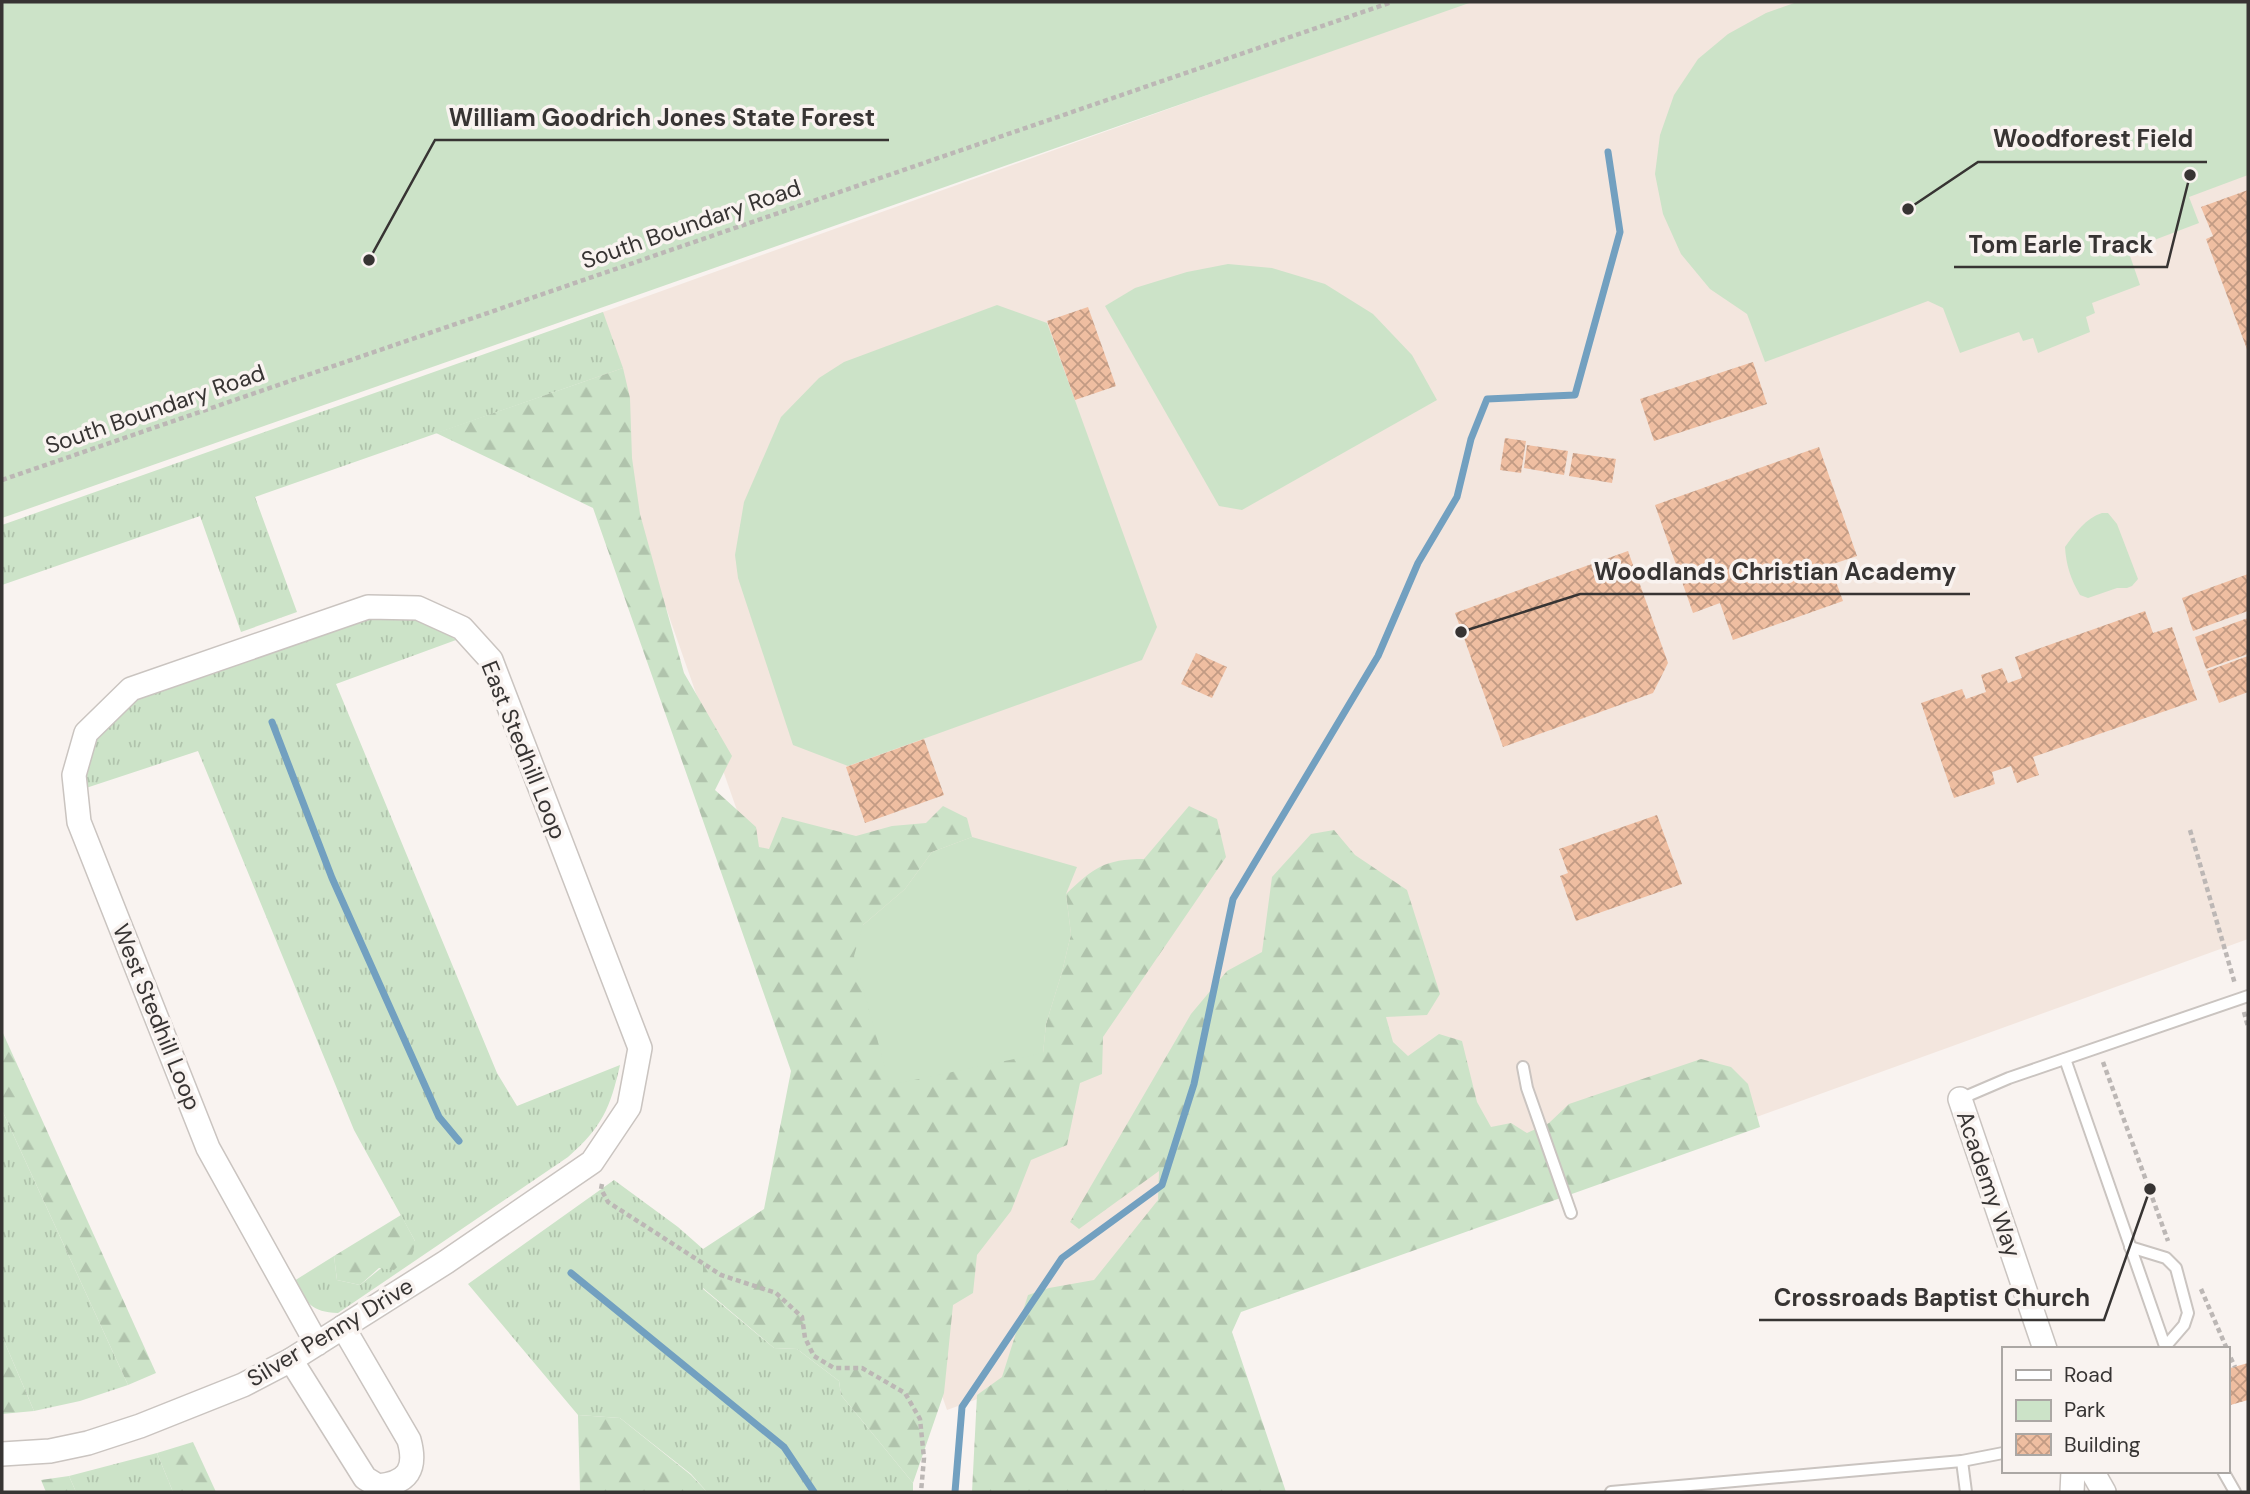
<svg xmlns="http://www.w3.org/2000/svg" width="2250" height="1494" font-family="'DM Sans',sans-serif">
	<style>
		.built { fill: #f3e6de }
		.grass { fill: url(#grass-tufts) }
		.forest { fill: url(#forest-firs) }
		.park { fill: #cce3c8 }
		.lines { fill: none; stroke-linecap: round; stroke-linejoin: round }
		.stream { stroke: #72a0c0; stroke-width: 7 }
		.building { fill: url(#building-cross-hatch) }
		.service-casing { stroke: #cac4c0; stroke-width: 14 }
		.minor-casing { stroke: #cac4c0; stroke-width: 26 }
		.path { stroke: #bcb7b5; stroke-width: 4.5; stroke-dasharray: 5 3.5; stroke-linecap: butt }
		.service { stroke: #fff; stroke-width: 10 }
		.minor { stroke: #fff; stroke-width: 23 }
		.labels { text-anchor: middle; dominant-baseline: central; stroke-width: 7; stroke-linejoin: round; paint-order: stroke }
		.street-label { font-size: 23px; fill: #373433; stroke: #f9f3f0 }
		.leader { fill: none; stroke: #373433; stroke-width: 2.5 }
		.callout-dot { fill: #373433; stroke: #f9f3f0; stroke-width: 2.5 }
		.callout-label { font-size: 24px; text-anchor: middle; font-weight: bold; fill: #373433; stroke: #f9f3f0; stroke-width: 7; stroke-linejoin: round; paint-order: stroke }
	</style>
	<defs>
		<pattern id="grass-tufts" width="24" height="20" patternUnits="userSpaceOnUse" patternTransform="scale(1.75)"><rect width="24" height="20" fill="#cce3c8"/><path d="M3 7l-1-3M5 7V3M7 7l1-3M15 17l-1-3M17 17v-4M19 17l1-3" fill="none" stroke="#b0c3ac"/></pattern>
		<pattern id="forest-firs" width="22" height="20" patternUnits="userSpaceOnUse" patternTransform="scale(1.75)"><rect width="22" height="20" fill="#cce3c8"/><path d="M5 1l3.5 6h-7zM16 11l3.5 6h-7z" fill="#b0c3ac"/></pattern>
		<pattern id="building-cross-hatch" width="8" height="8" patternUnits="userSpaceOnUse" patternTransform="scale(1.75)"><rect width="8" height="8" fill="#efbea1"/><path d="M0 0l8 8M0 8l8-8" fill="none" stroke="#c29b84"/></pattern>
	</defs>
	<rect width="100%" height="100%" fill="#f9f3f0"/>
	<path class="built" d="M 1466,2 L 2248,2 L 2248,939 L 947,1410 L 567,325 Z"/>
	<g class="grass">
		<path d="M 603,312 L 623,368 L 255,497 L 297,612 L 241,632 L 200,516 L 2,585 L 2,525 Z"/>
		<path d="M 398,615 C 421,620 437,626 456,640 L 336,684 L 497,1073 L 517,1106 L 620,1065 C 610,1109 602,1127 568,1157 L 338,1313 C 311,1312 307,1303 294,1281 L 334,1256 L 337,1280 L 360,1285 L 415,1241 L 354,1130 L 198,751 L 83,789 L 89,744 L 108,719 L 142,695 L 371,616 Z"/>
		<path d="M 2,1110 L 128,1385 L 80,1401 L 34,1411 L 2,1336 Z"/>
		<path d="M 614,1180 L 678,1227 L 703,1249 L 703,1289 L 774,1348 L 797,1349 L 839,1381 L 841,1395 L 913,1483 L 913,1492 L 707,1492 L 691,1474 L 620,1418 L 578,1415 L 468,1284 Z"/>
		<path d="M 157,1453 L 173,1492 L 76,1492 L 69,1476 Z"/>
	</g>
	<g class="forest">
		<path d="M 623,368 L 630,398 L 632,458 L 640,514 L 684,673 L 732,756 L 715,790 L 756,827 L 759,847 L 769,849 L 782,817 L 856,836 L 892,826 L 926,823 L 943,806 L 967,818 L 972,837 L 932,852 L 905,889 L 863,925 L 1043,1053 L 1046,1024 L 1062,972 L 1071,934 L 1066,894 C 1094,868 1104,859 1144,859 L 1189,806 L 1217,819 L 1226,857 L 1103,1037 L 1102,1074 L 1080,1083 L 1067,1145 L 1031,1160 L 1011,1211 L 977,1255 L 973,1293 L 953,1305 L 944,1393 L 913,1483 L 841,1395 L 839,1381 L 797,1349 L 774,1348 L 703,1288 L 703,1249 L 764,1209 L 791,1071 L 593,508 L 436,433 Z"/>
		<path d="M 1334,830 L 1355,855 L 1407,890 L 1440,994 L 1427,1015 L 1386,1017 L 1393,1042 L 1408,1056 L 1439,1034 L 1462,1041 L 1477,1102 L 1491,1127 L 1511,1123 L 1527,1133 L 1549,1123 L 1569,1104 L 1701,1059 L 1731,1067 L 1748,1084 L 1760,1127 L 1241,1312 L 1232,1332 L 1286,1492 L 972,1492 L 977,1395 L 1002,1377 L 1028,1295 L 1049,1288 L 1094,1280 L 1158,1200 L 1159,1171 L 1079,1229 L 1070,1222 L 1191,1014 L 1227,971 L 1262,952 L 1272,877 L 1311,834 Z"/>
		<path d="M 2,1031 L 156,1373 L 128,1385 L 2,1110 Z"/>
		<path d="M 401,1215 L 415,1241 L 413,1253 L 394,1270 L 379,1268 L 360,1285 L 337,1280 L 334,1256 Z"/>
		<path d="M 2,1336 L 34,1411 L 2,1414 Z"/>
		<path d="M 578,1415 L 620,1418 L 691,1475 L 707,1492 L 580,1492 Z"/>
		<path d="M 193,1442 L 216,1492 L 173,1492 L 157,1453 Z"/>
		<path d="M 69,1476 L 76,1492 L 46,1492 L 41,1480 Z"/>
	</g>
	<g class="park">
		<path d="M 2,2 L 1472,2 L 2,518 Z"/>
		<path d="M 1797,2 L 2248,2 L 2248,175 L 2189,197 L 2199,223 L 2128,250 L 2140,285 L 2092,303 L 2095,313 L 2086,317 L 2090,332 L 2038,353 L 2033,338 L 2023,341 L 2019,332 L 1960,353 L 1943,308 L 1928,301 L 1765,362 L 1747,314 L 1710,289 L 1681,254 L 1663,214 L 1655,174 L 1660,135 L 1674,95 L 1698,59 L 1728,34 L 1766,13 Z"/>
		<path d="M 1228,264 L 1272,268 L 1325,284 L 1373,314 L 1412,355 L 1437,400 L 1242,510 L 1219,506 L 1105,306 L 1135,288 L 1187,272 Z"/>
		<path d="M 997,305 L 1047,323 L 1157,627 L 1142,660 L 848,766 L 793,745 L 738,578 L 735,555 L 744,502 L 781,417 L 819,378 L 844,362 Z"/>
		<path d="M 2102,513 L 2108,513 L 2117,524 L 2138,579 L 2132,586 L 2127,588 L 2117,588 L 2088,598 L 2080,595 C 2071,580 2066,565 2065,547 C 2075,533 2086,518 2102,513 Z"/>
		<path d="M 972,837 L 1077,867 L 1066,894 L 1071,934 L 1062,972 L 1046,1024 L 1043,1053 L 890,1085 L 854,956 L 863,925 L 905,889 L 932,852 Z"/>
	</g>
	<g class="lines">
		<g class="stream">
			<path d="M 272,722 L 332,878 L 439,1117 L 459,1141"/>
			<path d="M 571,1273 L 784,1447 L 814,1492"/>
			<path d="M 955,1492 L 962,1407 L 1062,1258 L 1162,1185 L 1194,1084 L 1233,899 L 1378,656 L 1418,563 L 1457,497 L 1471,439 L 1487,399 L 1575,395 L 1620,232 L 1608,152"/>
		</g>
	</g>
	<g class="building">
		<path d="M 2248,190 L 2248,352 L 2206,239 L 2213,236 L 2201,207 Z"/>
		<path d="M 1088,307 L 1116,386 L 1075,400 L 1047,321 Z"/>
		<path d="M 1753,362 L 1767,404 L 1654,441 L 1640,399 Z"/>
		<path d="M 1505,438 L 1526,441 L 1521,473 L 1500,470 Z"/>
		<path d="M 1527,445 L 1568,451 L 1564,475 L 1524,468 Z"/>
		<path d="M 1819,447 L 1857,556 L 1830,565 L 1843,601 L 1733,640 L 1720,603 L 1693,613 L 1655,505 Z"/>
		<path d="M 1573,453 L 1616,459 L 1612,483 L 1569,476 Z"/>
		<path d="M 1628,551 L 1668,663 L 1653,693 L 1503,747 L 1455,613 Z"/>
		<path d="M 2248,574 L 2248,611 L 2193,631 L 2182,598 Z"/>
		<path d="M 2145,611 L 2153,633 L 2172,627 L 2197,700 L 2033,757 L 2039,775 L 2017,783 L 2011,766 L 1992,772 L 1995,784 L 1954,798 L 1921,703 L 1962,689 L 1966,699 L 1986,692 L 1981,675 L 2002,668 L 2008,683 L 2022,678 L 2015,657 Z"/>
		<path d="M 2248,618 L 2248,654 L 2206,669 L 2195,637 Z"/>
		<path d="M 1196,653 L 1227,667 L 1212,698 L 1181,684 Z"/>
		<path d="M 2248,656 L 2248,692 L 2219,703 L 2207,671 Z"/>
		<path d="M 924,739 L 944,795 L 865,823 L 846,767 Z"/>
		<path d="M 1657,815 L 1682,884 L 1576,921 L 1560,876 L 1568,873 L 1559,849 Z"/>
		<path d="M 2248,1363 L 2248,1400 L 2227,1406 L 2227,1369 Z"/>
	</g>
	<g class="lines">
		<g class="service-casing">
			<g id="service">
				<path d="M 2065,1059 L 2166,1349"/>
				<path d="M 1523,1067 L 1527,1088 L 1571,1213"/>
				<path d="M 1960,1099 L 2009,1078 L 2248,996"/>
				<path d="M 2130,1247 L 2166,1258 L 2176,1268 L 2188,1313 L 2184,1325 L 2165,1347"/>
				<path d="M 1962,1461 L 1966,1492"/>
				<path d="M 2223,1471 L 2235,1492"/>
				<path d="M 1611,1492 L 1962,1461 L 2003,1453"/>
			</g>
		</g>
		<g class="minor-casing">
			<g id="minor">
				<path d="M 1960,1099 L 2045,1349"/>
				<path d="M 291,1360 L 365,1478 L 378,1486 C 408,1483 417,1469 409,1440 L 343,1327"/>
				<path d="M 2,1454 L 50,1451 L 88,1443 L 140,1426 L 243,1385 L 291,1360 L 446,1262 L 592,1162 L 629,1107 L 640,1048 L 491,660 L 462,628 L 418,608 L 368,607 L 131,689 L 86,733 L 74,775 L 79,822 L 208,1148 L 317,1344"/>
				<path d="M 2092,1471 L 2104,1492"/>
				<path d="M 2072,1492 L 2073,1471"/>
			</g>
		</g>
		<g class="path">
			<path d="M 2,480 L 1392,2"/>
			<path d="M 2190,830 L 2235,984"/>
			<path d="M 2244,1012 L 2248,1027"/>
			<path d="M 2103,1062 L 2168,1241"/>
			<path d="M 602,1184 L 601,1189 L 608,1202 L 721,1275 L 776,1293 L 802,1317 L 805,1338 L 814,1356 L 834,1368 L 862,1368 L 905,1393 L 920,1419 L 924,1458 L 921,1492"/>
			<path d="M 2201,1289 L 2227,1349"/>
			<path d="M 2227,1350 L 2235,1367"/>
		</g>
		<use href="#service" class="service"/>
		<use href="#minor" class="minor"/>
	</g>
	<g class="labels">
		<g class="street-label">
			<text transform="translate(691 224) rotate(-19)">South Boundary Road</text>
			<text transform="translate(155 409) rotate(-19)">South Boundary Road</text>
			<text transform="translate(524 750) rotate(68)">East Stedhill Loop</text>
			<text transform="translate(157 1017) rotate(68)">West Stedhill Loop</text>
			<text transform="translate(1989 1184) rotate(71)">Academy Way</text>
			<text transform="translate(330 1332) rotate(-31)">Silver Penny Drive</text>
		</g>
	</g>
	<path class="leader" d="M369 260L435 140H889M1908 209L1978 162H2207M2190 175L2167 267H1954M1461 632L1580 594H1970M2150 1189L2104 1320H1759"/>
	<g class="callout-dot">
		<circle cx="369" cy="260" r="7"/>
		<circle cx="1908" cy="209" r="7"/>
		<circle cx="2190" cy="175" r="7"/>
		<circle cx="1461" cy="632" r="7"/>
		<circle cx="2150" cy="1189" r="7"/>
	</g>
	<g class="callout-label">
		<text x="662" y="126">William Goodrich Jones State Forest</text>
		<text x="2093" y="147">Woodforest Field</text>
		<text x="2061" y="253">Tom Earle Track</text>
		<text x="1775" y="580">Woodlands Christian Academy</text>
		<text x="1932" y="1306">Crossroads Baptist Church</text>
	</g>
	<rect width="2250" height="1494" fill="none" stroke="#373433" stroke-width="7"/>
	<rect x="2002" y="1347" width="228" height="126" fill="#f9f3f0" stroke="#aba7a4" stroke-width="2"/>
	<rect x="2016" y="1370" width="35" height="10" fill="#ffffff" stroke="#aba7a4" stroke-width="2"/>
	<text x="2064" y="1382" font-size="21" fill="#373433">Road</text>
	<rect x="2016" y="1400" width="35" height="21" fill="#cce3c8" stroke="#aba7a4" stroke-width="2"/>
	<text x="2064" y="1417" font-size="21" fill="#373433">Park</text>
	<rect x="2016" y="1434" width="35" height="21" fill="url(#building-cross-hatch)" stroke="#aba7a4" stroke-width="2"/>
	<text x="2064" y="1452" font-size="21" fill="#373433">Building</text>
</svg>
